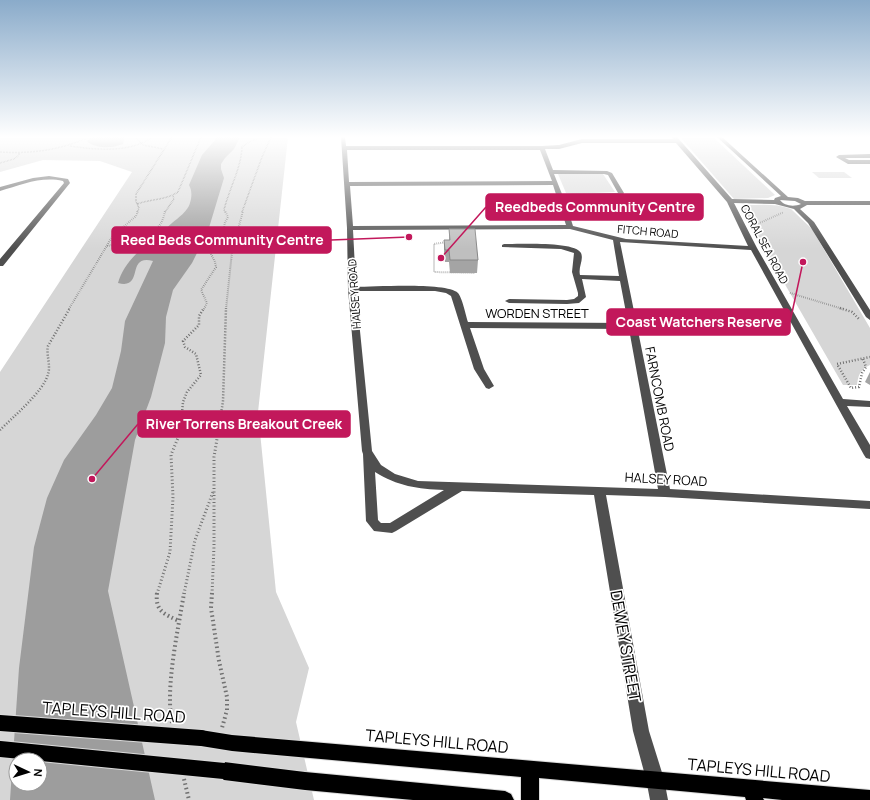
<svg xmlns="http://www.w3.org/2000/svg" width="870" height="800" font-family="Manrope,sans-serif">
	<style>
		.green { fill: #d6d6d6; fill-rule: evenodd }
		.water { fill: #9d9d9d; fill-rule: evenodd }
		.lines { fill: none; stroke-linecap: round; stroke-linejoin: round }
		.major-casing { stroke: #dbdbdb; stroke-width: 2 }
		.path-far4 { stroke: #717171; stroke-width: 1.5; stroke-dasharray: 0.5 1; stroke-linecap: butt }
		.path-far3 { stroke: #717171; stroke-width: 2; stroke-dasharray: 0.5 1.5; stroke-linecap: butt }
		.path-far2 { stroke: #717171; stroke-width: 2.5; stroke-dasharray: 1 2; stroke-linecap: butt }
		.path-far1 { stroke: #717171; stroke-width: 3; stroke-dasharray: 1 2.5; stroke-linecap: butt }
		.path { stroke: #717171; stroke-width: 4; stroke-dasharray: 1.5 3; stroke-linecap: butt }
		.minor { fill: #4f4f4f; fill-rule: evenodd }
		.major { fill: #000; fill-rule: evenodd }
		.major-bridge-casing { stroke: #dbdbdb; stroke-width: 18; stroke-linecap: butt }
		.path-bridge { stroke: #717171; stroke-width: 1.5; stroke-dasharray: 0.5 1; stroke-linecap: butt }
		.major-bridge { stroke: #000; stroke-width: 16 }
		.wall { fill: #a4a4a4 }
		.building { fill: #bfbfbf; stroke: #868686 }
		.labels { text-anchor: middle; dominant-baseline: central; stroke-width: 3.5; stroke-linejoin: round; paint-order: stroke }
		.far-street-label { font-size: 11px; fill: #000; stroke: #fff }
		.street-label { font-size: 13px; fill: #000; stroke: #fff }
		.near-street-label { font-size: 16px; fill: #000; stroke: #fff }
		.leader { fill: none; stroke: #c2185b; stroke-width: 1.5 }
		.callout-dot { fill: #c2185b; stroke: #fff; stroke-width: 1.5 }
		.callout { fill: #c2185b; stroke: #c2185b; stroke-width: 1.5 }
		.callout-label { font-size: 14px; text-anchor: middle; font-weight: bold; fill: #fff }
	</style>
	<rect width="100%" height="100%" fill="#fff"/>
	<g class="green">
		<path d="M 0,137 L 288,137 L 258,412 L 276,592 L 309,668 L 296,722 L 314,800 L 0,800 L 0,372 L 132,172 L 100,161 L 43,160 L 0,172 ZM 16,760 L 40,760 L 40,784 L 16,784 Z"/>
		<path d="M 680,137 L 713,137 L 775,195 L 768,198 L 734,199 Z"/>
		<path d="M 812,172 L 844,172 L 852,178 L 819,178 Z"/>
		<path d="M 560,173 L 603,174 L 615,192 L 572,194 L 566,193 L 558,174 Z"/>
		<path d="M 746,205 C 761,205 776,203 791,209 L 812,229 L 870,328 L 870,365 C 860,369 858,376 857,385 L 843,385 L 741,208 Z"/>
	</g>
	<g class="water">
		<path d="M 92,137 L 125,137 L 123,144 C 112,148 100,149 89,143 L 87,141 Z"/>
		<path d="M 216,137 L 240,137 L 234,149 L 225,158 L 221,164 L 221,169 L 224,178 L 208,231 L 192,263 L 173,290 L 166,317 L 165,343 L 151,397 L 135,440 L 108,591 L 155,800 L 10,800 L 19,668 L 34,547 L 47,498 L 64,460 L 96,415 L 112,388 L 121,351 L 125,321 L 153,261 C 125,254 145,290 118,283 C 125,257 153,240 172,223 C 178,218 188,211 190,203 C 192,197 192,190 189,185 L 202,155 L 216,139 ZM 16,760 L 40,760 L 40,784 L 16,784 Z"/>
	</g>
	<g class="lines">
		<g class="major-casing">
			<g id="major">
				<path d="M 201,730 L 232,735 L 870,790 L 870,800 L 782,800 L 763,798 L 764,800 L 746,800 L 745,797 L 539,778 L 539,800 L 521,800 L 521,777 L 232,751 L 201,746 L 195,744 L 193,738 L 195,732 Z"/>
				<path d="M 224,762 L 305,772 L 505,791 L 511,794 L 514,800 L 413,800 L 305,790 L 224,780 L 218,777 L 215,771 L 218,765 Z"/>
			</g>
		</g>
		<g class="path-far4">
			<path d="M 249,142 L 261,137"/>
			<path d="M 70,146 C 97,150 130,153 153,137"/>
			<path d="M 0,152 C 31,154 61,150 89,137"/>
			<path d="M 0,163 L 14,159 L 19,155 L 19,153"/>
			<path d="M 137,204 C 151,199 166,200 178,192 L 201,137"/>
			<path d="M 137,212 L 139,208 L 136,201 L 136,194 L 172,137"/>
			<path d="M 165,212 L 174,199 L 173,196"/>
			<path d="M 225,212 L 224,210 C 229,189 241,169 242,147 L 249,142"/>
			<path d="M 242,212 L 262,157 L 271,137"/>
		</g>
		<g class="path-far3">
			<path d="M 753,226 L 784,212"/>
			<path d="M 447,242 L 434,244 L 434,272 L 475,273"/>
			<path d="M 107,246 C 123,243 152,239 161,223 C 163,220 164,215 165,211"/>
			<path d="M 790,293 L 843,309"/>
			<path d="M 69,309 L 112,237 L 136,216 L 138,211"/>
			<path d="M 204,309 L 207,303 L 201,290 L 216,267 L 215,262 L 210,252 L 223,233 L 225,222 L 228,217 L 225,211"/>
			<path d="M 226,309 L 232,252 L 243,211"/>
		</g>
		<g class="path-far2">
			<path d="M 840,308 L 852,312 L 859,319"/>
			<path d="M 863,359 L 866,367 L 862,373 L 859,387 L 851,388 L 837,364 L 870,357"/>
			<path d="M 0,430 C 13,417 44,391 48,374 C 51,365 46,355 48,346 L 70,308"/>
			<path d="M 180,434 L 183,402 L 187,392 L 201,375 L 196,354 L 185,347 L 183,341 L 199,325 L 199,316 L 204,308"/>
			<path d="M 218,434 L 223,401 L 226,308"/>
		</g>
		<g class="path-far1">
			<path d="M 157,594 L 170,552 L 173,497 L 171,455 L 180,433"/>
			<path d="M 184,594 L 195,540 L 213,492"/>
			<path d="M 212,594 L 214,546 L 214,457 L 218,433"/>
		</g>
		<g class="path">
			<path d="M 157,593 C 155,611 164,614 179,621"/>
			<path d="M 212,593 L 211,608 L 219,661 L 227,697 L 227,710 L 222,728"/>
			<path d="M 172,723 C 165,687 178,631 184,593"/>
			<path d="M 184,779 L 189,800"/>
		</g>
		<g class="minor">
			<path d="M 341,137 L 345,137 L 346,146 L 542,146 L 559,145 L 582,139 L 673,139 L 672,137 L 677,137 L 732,199 L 774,200 L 775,198 L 781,196 L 717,137 L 722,137 L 788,197 L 798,198 L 805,201 L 870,201 L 870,205 L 807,205 L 800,209 L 814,222 L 870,310 L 870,320 L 866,317 L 808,223 L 794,209 L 775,204 L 734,203 L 757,248 L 843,399 L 870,401 L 870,407 L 847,406 L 870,445 L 870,459 L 866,458 L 864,455 L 751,250 L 620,242 L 670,489 L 870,501 L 870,509 L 665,497 L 606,495 L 649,731 L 664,779 L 668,800 L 650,800 L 646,779 L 633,731 L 594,495 L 462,491 L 396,531 L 392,533 L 374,531 L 366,521 L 363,454 L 362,451 L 348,289 L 347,228 ZM 582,143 L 676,143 L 727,202 L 748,246 L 626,239 L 573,226 L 564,198 L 614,198 L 622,196 L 624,193 L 612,173 L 607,171 L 553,170 L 545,149 L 559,149 ZM 347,150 L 540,150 L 552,181 L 349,182 ZM 554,174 L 604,174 L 608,175 L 618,193 L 562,194 ZM 553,185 L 566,225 L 353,226 L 350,186 ZM 780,200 L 795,201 L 801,204 C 794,207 784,206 780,200 ZM 570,229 L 613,240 L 619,276 L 580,275 C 578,267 584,260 581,253 C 576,241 517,244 504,244 L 502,245 L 502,247 L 561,249 L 574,253 L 572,272 L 578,293 L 578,296 L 574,299 L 567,300 L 509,299 L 505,301 L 509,303 L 567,304 L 579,303 L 586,297 L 582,279 L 620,281 L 628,323 L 468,322 C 466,316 462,297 458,293 C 446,282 374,287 356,287 L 353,230 ZM 356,291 L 435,291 L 446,293 L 451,296 L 474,369 L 486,388 L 489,389 L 494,386 L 484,369 L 470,328 L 629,329 L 658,489 L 418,481 L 395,474 L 381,465 L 372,451 ZM 375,472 C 397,486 418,489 444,490 L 390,523 L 381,523 L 378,520 Z"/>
			<path d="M 870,154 L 870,158 L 845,158 L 849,160 L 870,160 L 870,164 L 848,164 L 836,157 L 839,155 Z"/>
			<path d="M 49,176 L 68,179 L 70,183 L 3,266 L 0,266 L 0,259 L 64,183 L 63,181 C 41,176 21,185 0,191 L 0,187 L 33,178 Z"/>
		</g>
		<use href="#major" class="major"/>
		<g class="major-bridge-casing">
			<g id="major-bridge">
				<path d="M 0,723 L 201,738"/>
				<path d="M 0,749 L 224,771"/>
			</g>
		</g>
		<path class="path-bridge" d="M 135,137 L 143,145 L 163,149"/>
		<use href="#major-bridge" class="major-bridge"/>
	</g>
	<g class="wall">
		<path d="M 449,229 L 478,260 L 477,273 L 450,273 L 449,262 L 445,262 L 444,252 L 444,240 L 449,240 Z"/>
		<path d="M 870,372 L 870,385 L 865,382 Z"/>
	</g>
	<path class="building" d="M 449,229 L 475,229 L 478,260 L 450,260 L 449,250 L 445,250 L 444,240 L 450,240 Z"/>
	<linearGradient id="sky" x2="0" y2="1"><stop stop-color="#8aabca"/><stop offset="0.55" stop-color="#fff"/><stop offset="1" stop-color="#fff" stop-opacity="0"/></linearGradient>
	<rect width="870" height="249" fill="url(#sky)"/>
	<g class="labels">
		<g class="far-street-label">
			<text transform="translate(648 231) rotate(5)">FITCH ROAD</text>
			<text transform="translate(765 244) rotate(62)">CORAL SEA ROAD</text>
			<text transform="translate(354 294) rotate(-94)">HALSEY ROAD</text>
		</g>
		<g class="street-label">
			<text x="537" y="313">WORDEN STREET</text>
			<text transform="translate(660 399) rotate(79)">FARNCOMB ROAD</text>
			<text transform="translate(666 479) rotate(3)">HALSEY ROAD</text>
		</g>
		<g class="near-street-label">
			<text transform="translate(626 646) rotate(80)">DEWEY STREET</text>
			<text transform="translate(114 712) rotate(4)">TAPLEYS HILL ROAD</text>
			<text transform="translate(437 741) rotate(5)">TAPLEYS HILL ROAD</text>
			<text transform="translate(759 770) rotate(5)">TAPLEYS HILL ROAD</text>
		</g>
	</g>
	<path class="leader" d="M441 258L486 207M409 237L331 240M803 262L790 322M92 479L138 424"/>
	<g class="callout-dot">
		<circle cx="441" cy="258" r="4"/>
		<circle cx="409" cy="237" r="4"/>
		<circle cx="803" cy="262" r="4"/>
		<circle cx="92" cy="479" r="4"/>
	</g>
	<g class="callout">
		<rect x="486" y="194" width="217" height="26" rx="4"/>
		<rect x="112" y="227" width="219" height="26" rx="4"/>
		<rect x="607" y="309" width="183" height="26" rx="4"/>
		<rect x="138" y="411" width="212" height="26" rx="4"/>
	</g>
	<g class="callout-label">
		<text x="595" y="212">Reedbeds Community Centre</text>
		<text x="222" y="245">Reed Beds Community Centre</text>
		<text x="699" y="327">Coast Watchers Reserve</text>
		<text x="244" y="429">River Torrens Breakout Creek</text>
	</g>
	<g transform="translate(28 772) rotate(94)"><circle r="19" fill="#ffffff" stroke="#999999"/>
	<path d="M0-3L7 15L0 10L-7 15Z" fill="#000000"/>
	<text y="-6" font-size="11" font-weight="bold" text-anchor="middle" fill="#000000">N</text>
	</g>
</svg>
